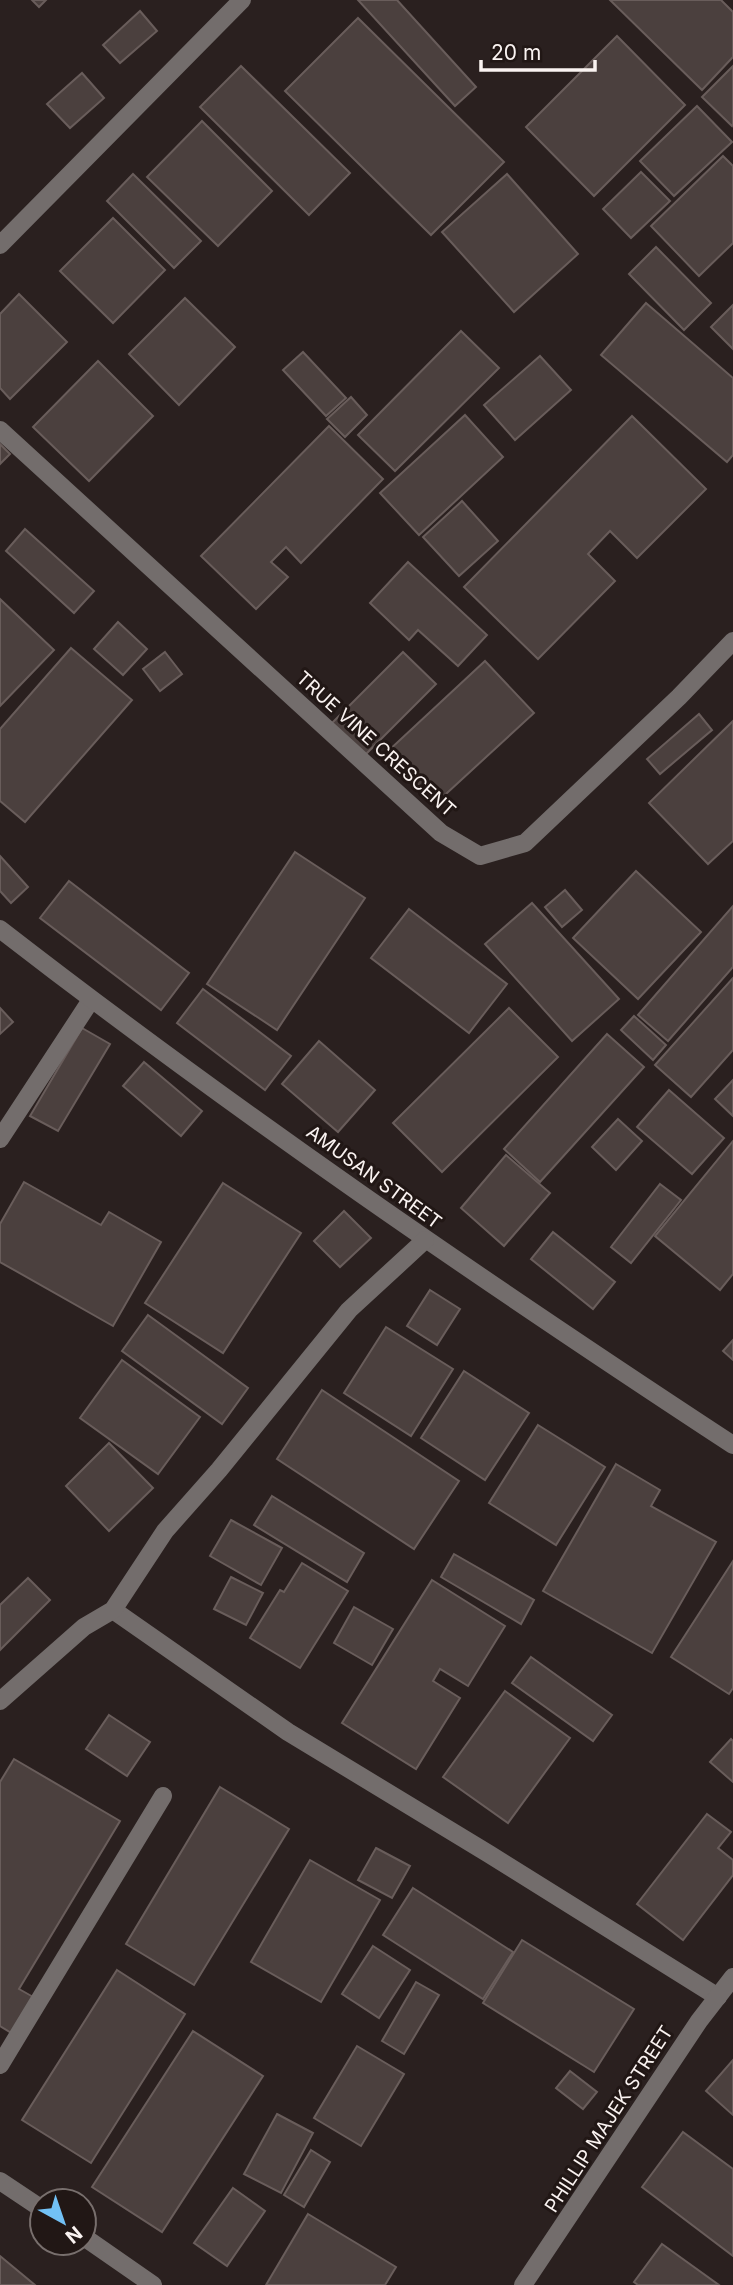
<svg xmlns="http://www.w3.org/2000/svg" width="733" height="2285" font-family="Inter,sans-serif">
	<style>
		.building { fill: #4b403e; stroke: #695d5b; stroke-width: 2 }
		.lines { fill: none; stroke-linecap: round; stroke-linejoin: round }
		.service { stroke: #736d6c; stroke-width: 18 }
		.minor { stroke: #736d6c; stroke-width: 18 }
		.tertiary { stroke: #736d6c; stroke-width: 18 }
		.labels { text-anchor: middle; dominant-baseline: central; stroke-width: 6; stroke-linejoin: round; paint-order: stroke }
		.street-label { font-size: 19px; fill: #faf3f1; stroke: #211715 }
	</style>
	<rect width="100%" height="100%" fill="#2a201f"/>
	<g class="building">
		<path d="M 32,0 L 46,0 L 39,7 Z"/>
		<path d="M 358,0 L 397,0 L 476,87 L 455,106 Z"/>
		<path d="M 610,0 L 721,0 L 733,12 L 733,57 L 702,90 Z"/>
		<path d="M 140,11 L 157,31 L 120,63 L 103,45 Z"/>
		<path d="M 358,18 L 504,162 L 431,235 L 285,91 Z"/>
		<path d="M 617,36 L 685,105 L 594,196 L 526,127 Z"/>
		<path d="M 241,66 L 350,173 L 309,215 L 200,107 Z"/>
		<path d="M 733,66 L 733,124 L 732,126 L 702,97 Z"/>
		<path d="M 82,73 L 104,98 L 70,128 L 47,104 Z"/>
		<path d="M 697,106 L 732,142 L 674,196 L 640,161 Z"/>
		<path d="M 202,121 L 272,191 L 218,246 L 147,177 Z"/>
		<path d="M 723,156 L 733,166 L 733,243 L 699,276 L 651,226 Z"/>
		<path d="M 641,172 L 670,201 L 631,238 L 603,209 Z"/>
		<path d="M 133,174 L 201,241 L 174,268 L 107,201 Z"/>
		<path d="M 507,174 L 578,254 L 514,312 L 442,232 Z"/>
		<path d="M 113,218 L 165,270 L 113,323 L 60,271 Z"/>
		<path d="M 656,247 L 711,303 L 684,330 L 629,274 Z"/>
		<path d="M 19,294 L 67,342 L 10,399 L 0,388 L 0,314 Z"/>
		<path d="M 185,298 L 235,347 L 179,405 L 129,354 Z"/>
		<path d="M 646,303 L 733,378 L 733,455 L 727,462 L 601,355 Z"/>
		<path d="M 733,305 L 733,349 L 711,327 Z"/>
		<path d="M 461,331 L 499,368 L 395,471 L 358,435 Z"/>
		<path d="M 303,352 L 346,398 L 326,416 L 283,370 Z"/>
		<path d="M 540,356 L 571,390 L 515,440 L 484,405 Z"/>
		<path d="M 98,361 L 153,416 L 89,481 L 33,427 Z"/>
		<path d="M 351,397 L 367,415 L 345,437 L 327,419 Z"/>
		<path d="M 465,415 L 503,457 L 419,535 L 380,493 Z"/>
		<path d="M 632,416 L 706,489 L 637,558 L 610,531 L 588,554 L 615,581 L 538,659 L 464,587 Z"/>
		<path d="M 329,426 L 383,479 L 301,563 L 286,547 L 271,562 L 288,577 L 256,609 L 201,556 Z"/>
		<path d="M 0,444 L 10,454 L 0,464 Z"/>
		<path d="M 462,501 L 498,541 L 459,576 L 423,537 Z"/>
		<path d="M 25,529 L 94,591 L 74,613 L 6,551 Z"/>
		<path d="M 408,562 L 487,635 L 458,666 L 418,630 L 409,640 L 370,603 Z"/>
		<path d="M 0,599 L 54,650 L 0,706 Z"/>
		<path d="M 118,622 L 147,649 L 123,675 L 94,649 Z"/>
		<path d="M 71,648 L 132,700 L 25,822 L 0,801 L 0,729 Z"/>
		<path d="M 165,652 L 182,674 L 160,691 L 143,669 Z"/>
		<path d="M 403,652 L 436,684 L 365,755 L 332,723 Z"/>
		<path d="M 485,661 L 534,713 L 435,804 L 387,752 Z"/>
		<path d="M 699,714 L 712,730 L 660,774 L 647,759 Z"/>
		<path d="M 733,721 L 733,841 L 708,864 L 649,803 Z"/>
		<path d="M 295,852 L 365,898 L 277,1030 L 207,984 Z"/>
		<path d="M 0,856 L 28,887 L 11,903 L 0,891 Z"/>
		<path d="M 636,871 L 701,932 L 638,999 L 573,938 Z"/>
		<path d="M 69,881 L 189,973 L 161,1010 L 40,918 Z"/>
		<path d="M 565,890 L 582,910 L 562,927 L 545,907 Z"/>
		<path d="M 532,903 L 619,999 L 572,1041 L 485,944 Z"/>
		<path d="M 733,906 L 733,967 L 668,1041 L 638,1015 Z"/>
		<path d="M 409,909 L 507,984 L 469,1033 L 371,958 Z"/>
		<path d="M 733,978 L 733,1050 L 691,1097 L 655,1065 Z"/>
		<path d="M 203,989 L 291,1056 L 265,1090 L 177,1023 Z"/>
		<path d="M 0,1008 L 13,1022 L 0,1034 Z"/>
		<path d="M 509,1008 L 558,1057 L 442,1172 L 393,1123 Z"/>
		<path d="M 634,1016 L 666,1045 L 653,1060 L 621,1030 Z"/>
		<path d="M 82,1028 L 110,1044 L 58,1131 L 30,1116 Z"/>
		<path d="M 607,1034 L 644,1067 L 540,1182 L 504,1149 Z"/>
		<path d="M 319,1041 L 375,1090 L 338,1132 L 282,1084 Z"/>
		<path d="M 144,1062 L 202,1111 L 181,1136 L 123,1086 Z"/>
		<path d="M 733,1080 L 733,1116 L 715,1099 Z"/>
		<path d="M 669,1090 L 724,1138 L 692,1174 L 637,1127 Z"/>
		<path d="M 618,1119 L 642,1141 L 616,1170 L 592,1147 Z"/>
		<path d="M 733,1141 L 733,1274 L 720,1290 L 655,1236 Z"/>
		<path d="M 506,1155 L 550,1193 L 504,1246 L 461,1208 Z"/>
		<path d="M 24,1182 L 101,1225 L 109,1212 L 161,1242 L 113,1326 L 0,1262 L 0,1224 Z"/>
		<path d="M 223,1183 L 301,1233 L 223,1353 L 145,1303 Z"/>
		<path d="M 660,1184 L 681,1200 L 631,1263 L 611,1247 Z"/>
		<path d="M 344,1211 L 371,1238 L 340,1267 L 314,1241 Z"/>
		<path d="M 553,1232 L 615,1282 L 593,1309 L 531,1259 Z"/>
		<path d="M 430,1290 L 460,1309 L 437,1345 L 407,1326 Z"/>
		<path d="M 148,1315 L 248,1388 L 222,1424 L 122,1351 Z"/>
		<path d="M 386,1327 L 453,1369 L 411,1436 L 344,1393 Z"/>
		<path d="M 733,1340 L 733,1360 L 723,1351 Z"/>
		<path d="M 122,1360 L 200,1417 L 158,1474 L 80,1418 Z"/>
		<path d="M 464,1371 L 529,1413 L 485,1480 L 421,1438 Z"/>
		<path d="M 322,1390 L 459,1481 L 414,1549 L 277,1459 Z"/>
		<path d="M 538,1425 L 605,1467 L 556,1545 L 489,1503 Z"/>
		<path d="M 109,1443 L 153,1488 L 109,1531 L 66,1486 Z"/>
		<path d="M 616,1464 L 660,1490 L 651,1506 L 716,1542 L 652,1653 L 543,1591 Z"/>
		<path d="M 272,1496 L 364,1553 L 347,1582 L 254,1525 Z"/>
		<path d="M 231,1520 L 282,1548 L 261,1585 L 210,1556 Z"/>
		<path d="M 454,1554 L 534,1600 L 521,1624 L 441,1577 Z"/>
		<path d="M 733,1561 L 733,1688 L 729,1694 L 671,1657 Z"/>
		<path d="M 302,1563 L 348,1591 L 300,1668 L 250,1638 L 280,1590 L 284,1592 Z"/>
		<path d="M 231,1577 L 263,1593 L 246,1625 L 214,1609 Z"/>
		<path d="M 28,1578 L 50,1600 L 0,1650 L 0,1605 Z"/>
		<path d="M 432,1580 L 505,1626 L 468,1686 L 440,1669 L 433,1681 L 460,1698 L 416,1769 L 342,1723 Z"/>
		<path d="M 354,1607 L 393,1629 L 372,1665 L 334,1643 Z"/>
		<path d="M 531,1657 L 612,1715 L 593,1741 L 512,1683 Z"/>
		<path d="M 505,1691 L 570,1738 L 508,1823 L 443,1777 Z"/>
		<path d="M 109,1715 L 150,1742 L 127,1776 L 86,1749 Z"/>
		<path d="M 731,1739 L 733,1741 L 733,1782 L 710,1762 Z"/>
		<path d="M 14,1759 L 120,1821 L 19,1989 L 35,1998 L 13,2034 L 0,2026 L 0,1782 Z"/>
		<path d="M 220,1787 L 289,1829 L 194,1985 L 126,1944 Z"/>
		<path d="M 707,1814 L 731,1832 L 718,1848 L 733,1860 L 733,1875 L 683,1940 L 637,1904 Z"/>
		<path d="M 376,1848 L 410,1866 L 392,1898 L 358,1880 Z"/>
		<path d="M 310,1860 L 380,1900 L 321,2002 L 251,1962 Z"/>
		<path d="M 413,1888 L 513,1952 L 483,1999 L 383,1935 Z"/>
		<path d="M 522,1940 L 634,2009 L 594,2072 L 483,2003 Z"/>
		<path d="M 373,1946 L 410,1970 L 379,2018 L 342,1994 Z"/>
		<path d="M 117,1970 L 185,2014 L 91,2163 L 22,2120 Z"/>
		<path d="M 416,1982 L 439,1995 L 404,2054 L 382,2041 Z"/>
		<path d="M 193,2031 L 263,2076 L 162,2232 L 92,2187 Z"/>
		<path d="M 357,2046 L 404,2074 L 361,2146 L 314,2118 Z"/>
		<path d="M 733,2060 L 733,2115 L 706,2091 Z"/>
		<path d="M 570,2071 L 597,2092 L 583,2109 L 556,2088 Z"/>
		<path d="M 277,2114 L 313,2133 L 281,2193 L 244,2174 Z"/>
		<path d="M 683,2132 L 733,2169 L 733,2256 L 642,2187 Z"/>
		<path d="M 311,2150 L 330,2162 L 304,2207 L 284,2195 Z"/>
		<path d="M 233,2188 L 265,2211 L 227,2266 L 194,2243 Z"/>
		<path d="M 308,2214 L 396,2267 L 385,2285 L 266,2285 Z"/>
		<path d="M 662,2244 L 719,2285 L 638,2285 L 634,2282 Z"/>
		<path d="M 0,2256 L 35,2285 L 0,2285 Z"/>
	</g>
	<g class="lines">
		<g class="service">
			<path d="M 0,1139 L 91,1000"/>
			<path d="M 0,2065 L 163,1796"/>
		</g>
		<g class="minor">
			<path d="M 0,430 L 441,833 L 480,856 L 525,843 L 679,697 L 733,641"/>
			<path d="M 0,929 C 236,1112 483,1281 733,1445"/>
			<path d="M 113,1610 L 288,1732 L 489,1854 L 718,1997"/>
			<path d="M 0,1701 L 84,1627 L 113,1610 L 165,1531 L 219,1470 L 349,1310 L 425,1240"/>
			<path d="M 0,2181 L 42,2209"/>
			<path d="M 84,2237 L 153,2285"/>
			<path d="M 523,2285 L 699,2021 L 733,1977"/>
		</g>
		<path class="tertiary" d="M 0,245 L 242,0"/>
	</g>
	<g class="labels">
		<g class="street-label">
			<text transform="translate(376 744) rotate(42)">TRUE VINE CRESCENT</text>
			<text transform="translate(374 1177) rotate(36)">AMUSAN STREET</text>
			<text transform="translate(609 2119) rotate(-57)">PHILLIP MAJEK STREET</text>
		</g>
	</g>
	<g transform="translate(63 2222) rotate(140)"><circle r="33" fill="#211715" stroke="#786f6d" stroke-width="2"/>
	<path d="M0-5L12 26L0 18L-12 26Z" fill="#72c1f5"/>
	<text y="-10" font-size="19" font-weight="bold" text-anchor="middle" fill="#faf3f1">N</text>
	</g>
	<path d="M481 60v10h114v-10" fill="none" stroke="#faf3f1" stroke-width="3.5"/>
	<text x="491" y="60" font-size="21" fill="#faf3f1" stroke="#211715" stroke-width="5" paint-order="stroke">20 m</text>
</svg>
